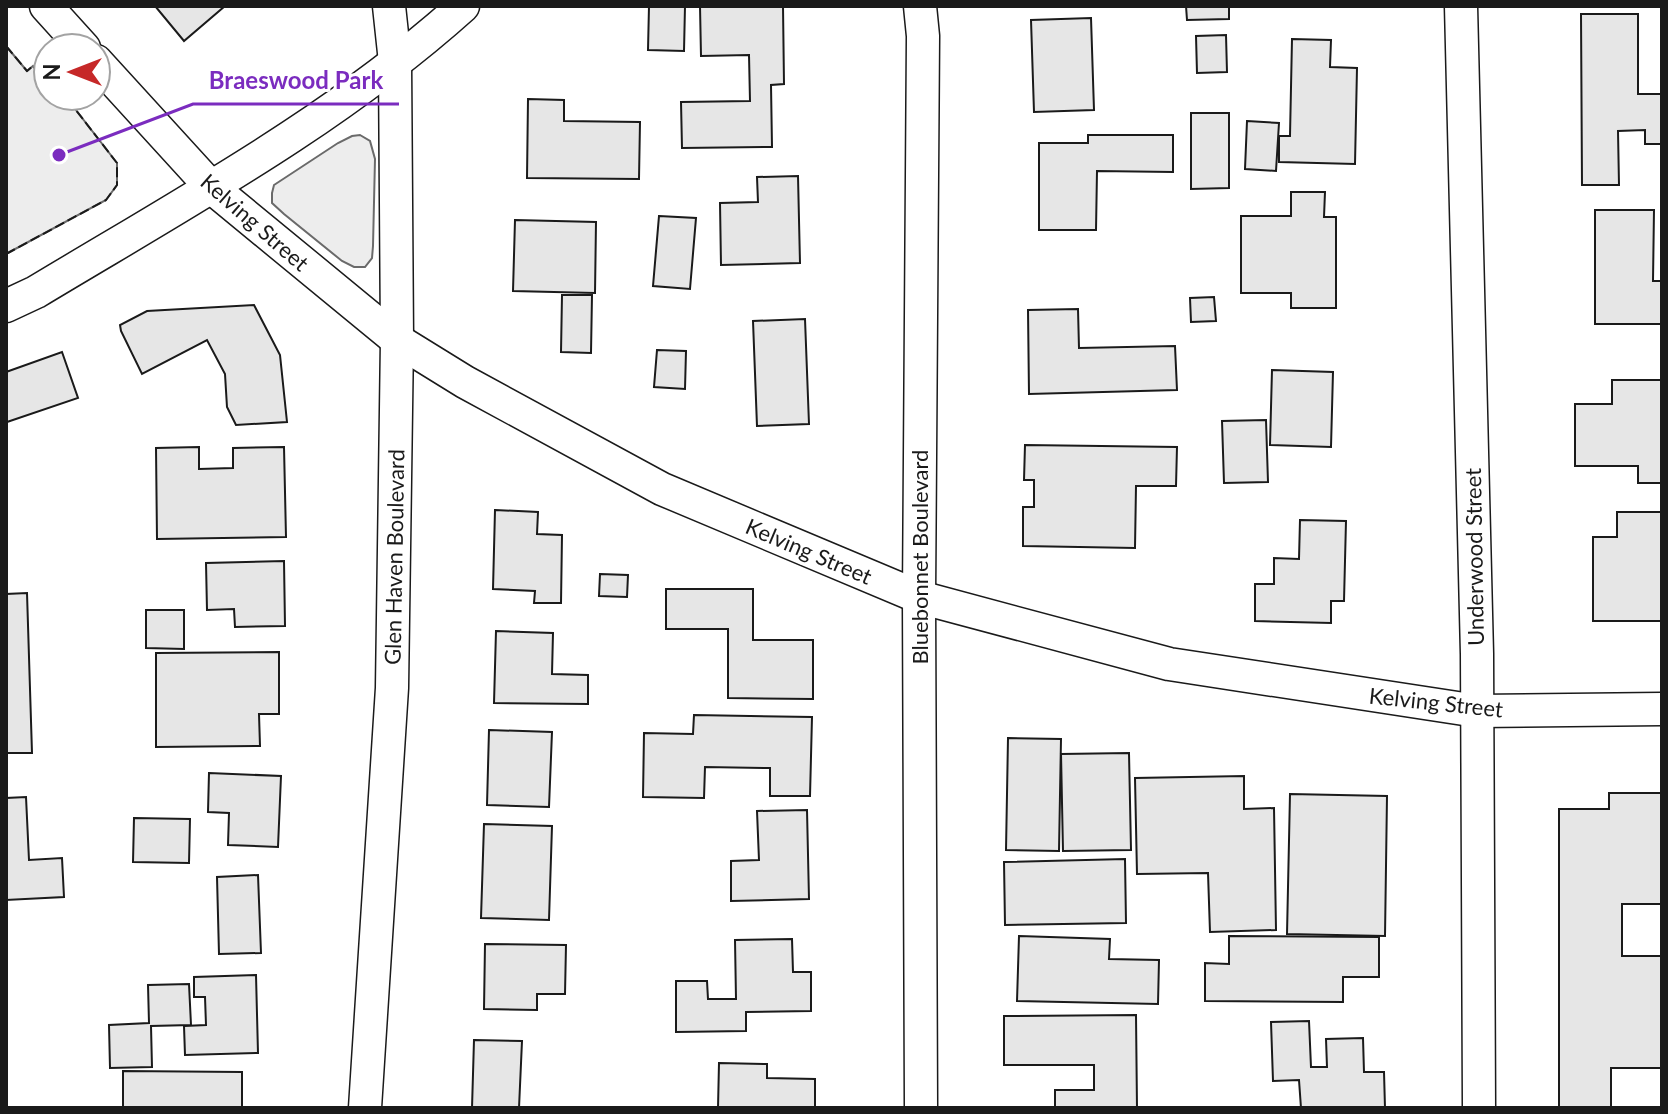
<svg xmlns="http://www.w3.org/2000/svg" width="1668" height="1114" font-family="Lato,sans-serif">
	<style>
		.built { fill: #ededed; stroke: #6a6a6a; stroke-width: 2 }
		.building { fill: #e6e6e6; stroke: #1a1a1a; stroke-width: 2 }
		.lines { fill: none; stroke-linecap: round; stroke-linejoin: round }
		.street-casing { stroke: #1a1a1a; stroke-width: 35 }
		.street { stroke: #fff; stroke-width: 32 }
		.fence { stroke: #1a1a1a; stroke-width: 2; stroke-dasharray: 10 4; stroke-linecap: butt }
		.labels { text-anchor: middle; dominant-baseline: central; stroke-width: 6; stroke-linejoin: round; paint-order: stroke }
		.street-label { font-size: 22px; fill: #1a1a1a; stroke: #fff }
		.leader { fill: none; stroke: #7b2cbf; stroke-width: 3 }
		.callout-dot { fill: #7b2cbf; stroke: #fff; stroke-width: 3 }
		.callout-label { font-size: 24px; text-anchor: middle; font-weight: bold; fill: #7b2cbf; stroke: #fff; stroke-width: 6; stroke-linejoin: round; paint-order: stroke }
	</style>
	<rect width="100%" height="100%" fill="#fff"/>
	<g class="built">
		<path d="M 6,46 L 27,71 L 33,66 L 37,71 L 42,68 L 48,76 L 48,96 L 65,96 L 117,163 L 117,185 L 106,200 L 6,254 Z"/>
		<path d="M 360,135 L 370,141 L 375,159 L 373,246 L 372,258 L 365,267 L 354,267 L 342,261 L 284,214 L 272,203 L 272,193 L 274,185 L 338,143 L 352,136 Z"/>
	</g>
	<g class="building">
		<path d="M 155,6 L 225,6 L 184,41 Z"/>
		<path d="M 649,6 L 685,6 L 684,51 L 648,50 Z"/>
		<path d="M 700,6 L 783,6 L 784,84 L 771,85 L 772,147 L 682,148 L 681,102 L 750,101 L 749,55 L 701,56 Z"/>
		<path d="M 1186,6 L 1229,6 L 1229,19 L 1187,20 Z"/>
		<path d="M 1581,14 L 1638,14 L 1638,94 L 1662,94 L 1662,144 L 1645,144 L 1645,130 L 1618,131 L 1619,185 L 1582,185 Z"/>
		<path d="M 1091,18 L 1094,110 L 1034,112 L 1031,20 Z"/>
		<path d="M 1226,35 L 1227,72 L 1197,73 L 1196,36 Z"/>
		<path d="M 1292,39 L 1331,40 L 1330,67 L 1357,68 L 1355,164 L 1279,162 L 1279,136 L 1290,136 Z"/>
		<path d="M 528,99 L 564,100 L 564,121 L 640,122 L 639,179 L 527,178 Z"/>
		<path d="M 1191,113 L 1229,113 L 1229,188 L 1191,189 Z"/>
		<path d="M 1247,121 L 1279,123 L 1276,171 L 1245,169 Z"/>
		<path d="M 1088,135 L 1173,135 L 1173,172 L 1097,171 L 1096,230 L 1039,230 L 1039,143 L 1088,143 Z"/>
		<path d="M 798,176 L 800,263 L 721,265 L 720,203 L 758,202 L 757,177 Z"/>
		<path d="M 1291,192 L 1325,192 L 1324,217 L 1336,217 L 1336,308 L 1291,308 L 1291,293 L 1241,293 L 1241,216 L 1291,216 Z"/>
		<path d="M 1595,210 L 1654,210 L 1653,281 L 1662,281 L 1662,324 L 1595,324 Z"/>
		<path d="M 659,216 L 696,218 L 690,289 L 653,286 Z"/>
		<path d="M 515,220 L 596,222 L 595,293 L 513,291 Z"/>
		<path d="M 562,295 L 592,295 L 591,353 L 561,352 Z"/>
		<path d="M 1214,297 L 1216,321 L 1191,322 L 1190,298 Z"/>
		<path d="M 254,305 L 280,355 L 287,422 L 236,425 L 227,407 L 225,374 L 207,340 L 142,374 L 121,331 L 120,325 L 147,311 Z"/>
		<path d="M 1078,309 L 1079,348 L 1175,346 L 1177,390 L 1029,394 L 1028,310 Z"/>
		<path d="M 805,319 L 809,424 L 757,426 L 753,321 Z"/>
		<path d="M 657,350 L 686,351 L 685,389 L 654,387 Z"/>
		<path d="M 62,352 L 78,398 L 7,422 L 6,556 L 6,372 Z"/>
		<path d="M 1272,370 L 1333,372 L 1331,447 L 1270,445 Z"/>
		<path d="M 1612,380 L 1662,380 L 1662,483 L 1638,483 L 1638,466 L 1575,466 L 1575,404 L 1612,404 Z"/>
		<path d="M 1266,420 L 1268,482 L 1224,483 L 1222,421 Z"/>
		<path d="M 1025,445 L 1177,447 L 1176,486 L 1136,486 L 1135,548 L 1023,546 L 1023,507 L 1034,507 L 1034,480 L 1024,480 Z"/>
		<path d="M 199,447 L 199,469 L 233,468 L 233,448 L 284,447 L 286,537 L 157,539 L 156,448 Z"/>
		<path d="M 495,510 L 538,512 L 537,534 L 562,535 L 561,603 L 534,603 L 535,591 L 493,589 Z"/>
		<path d="M 1617,512 L 1662,512 L 1662,621 L 1593,621 L 1593,537 L 1617,537 Z"/>
		<path d="M 1300,520 L 1346,521 L 1344,601 L 1331,601 L 1331,623 L 1255,621 L 1255,584 L 1274,584 L 1274,558 L 1299,559 Z"/>
		<path d="M 284,561 L 285,626 L 235,627 L 234,609 L 207,610 L 206,563 Z"/>
		<path d="M 600,574 L 628,575 L 627,597 L 599,596 Z"/>
		<path d="M 666,589 L 753,589 L 753,640 L 813,640 L 813,699 L 728,698 L 728,629 L 666,629 Z"/>
		<path d="M 27,593 L 32,753 L 6,753 L 6,594 Z"/>
		<path d="M 146,610 L 184,610 L 184,649 L 146,648 Z"/>
		<path d="M 496,631 L 553,633 L 552,674 L 588,675 L 588,704 L 494,703 Z"/>
		<path d="M 279,652 L 279,714 L 259,714 L 260,746 L 156,747 L 156,653 Z"/>
		<path d="M 694,715 L 812,717 L 810,796 L 770,796 L 770,768 L 705,767 L 704,798 L 643,797 L 644,733 L 693,734 Z"/>
		<path d="M 489,730 L 552,732 L 549,807 L 487,805 Z"/>
		<path d="M 1008,738 L 1061,739 L 1059,851 L 1006,850 Z"/>
		<path d="M 1129,753 L 1131,850 L 1063,851 L 1061,754 Z"/>
		<path d="M 209,773 L 281,776 L 278,847 L 228,845 L 229,813 L 208,812 Z"/>
		<path d="M 1244,776 L 1244,809 L 1274,808 L 1276,930 L 1210,932 L 1208,873 L 1137,874 L 1135,778 Z"/>
		<path d="M 1609,793 L 1662,793 L 1662,904 L 1622,904 L 1622,956 L 1662,956 L 1662,1068 L 1611,1068 L 1611,1108 L 1559,1108 L 1559,809 L 1609,809 Z"/>
		<path d="M 1290,794 L 1387,796 L 1385,936 L 1287,934 Z"/>
		<path d="M 26,797 L 29,860 L 62,858 L 64,897 L 6,900 L 6,798 Z"/>
		<path d="M 807,810 L 809,899 L 731,901 L 731,861 L 759,860 L 757,811 Z"/>
		<path d="M 134,818 L 190,819 L 189,863 L 133,862 Z"/>
		<path d="M 484,824 L 552,826 L 549,920 L 481,918 Z"/>
		<path d="M 1125,859 L 1126,923 L 1005,925 L 1004,862 Z"/>
		<path d="M 258,875 L 261,953 L 219,954 L 217,877 Z"/>
		<path d="M 1019,936 L 1110,939 L 1109,959 L 1159,960 L 1158,1004 L 1017,1001 Z"/>
		<path d="M 1229,936 L 1379,937 L 1379,977 L 1343,977 L 1343,1002 L 1205,1001 L 1205,963 L 1229,964 Z"/>
		<path d="M 792,939 L 793,972 L 811,972 L 811,1011 L 746,1012 L 746,1031 L 676,1032 L 676,981 L 707,981 L 708,999 L 736,999 L 735,940 Z"/>
		<path d="M 485,944 L 566,945 L 565,994 L 537,994 L 537,1010 L 484,1009 Z"/>
		<path d="M 256,975 L 258,1053 L 185,1055 L 184,1026 L 206,1025 L 205,997 L 194,997 L 194,977 Z"/>
		<path d="M 189,984 L 191,1025 L 151,1026 L 152,1067 L 110,1068 L 109,1025 L 149,1023 L 148,985 Z"/>
		<path d="M 1136,1015 L 1137,1108 L 1055,1108 L 1055,1090 L 1094,1090 L 1094,1065 L 1004,1065 L 1004,1016 Z"/>
		<path d="M 1309,1021 L 1311,1067 L 1327,1067 L 1326,1039 L 1363,1038 L 1364,1072 L 1384,1072 L 1385,1108 L 1301,1108 L 1299,1080 L 1273,1081 L 1271,1022 Z"/>
		<path d="M 474,1040 L 522,1041 L 519,1108 L 472,1108 Z"/>
		<path d="M 719,1063 L 767,1064 L 767,1078 L 815,1079 L 815,1108 L 718,1108 Z"/>
		<path d="M 123,1071 L 242,1072 L 242,1108 L 123,1108 Z"/>
	</g>
	<g class="lines">
		<g class="street-casing">
			<g id="street">
				<path d="M 46,6 L 84,48"/>
				<path d="M 920,6 L 923,36 L 919,597 L 921,1108"/>
				<path d="M 1461,6 L 1477,654 L 1479,1108"/>
				<path d="M 96,61 L 211,187 L 397,340 L 465,382 L 662,489 L 919,597 L 1169,664 L 1477,711 L 1662,709"/>
				<path d="M 6,306 L 36,292 C 182,204 335,121 463,6"/>
				<path d="M 365,1108 L 392,688 L 397,340 L 395,62 L 389,6"/>
			</g>
		</g>
		<use href="#street" class="street"/>
		<g class="fence">
			<path d="M 6,27 L 6,30"/>
			<path d="M 6,37 L 6,38"/>
			<path d="M 6,46 L 27,71 L 33,66 L 37,71 L 42,68 L 48,76"/>
			<path d="M 6,254 L 106,200 L 117,185 L 117,163 L 65,96"/>
		</g>
	</g>
	<g class="labels">
		<g class="street-label">
			<text transform="translate(255 222) rotate(41)">Kelving Street</text>
			<text transform="translate(809 551) rotate(23)">Kelving Street</text>
			<text transform="translate(394 557) rotate(-89)">Glen Haven Boulevard</text>
			<text transform="translate(919 557) rotate(-90)">Bluebonnet Boulevard</text>
			<text transform="translate(1474 557) rotate(-91)">Underwood Street</text>
			<text transform="translate(1436 702) rotate(6)">Kelving Street</text>
		</g>
	</g>
	<path class="leader" d="M59 155L193 104H399"/>
	<circle class="callout-dot" cx="59" cy="155" r="8"/>
	<g class="callout-label">
		<text x="296" y="89">Braeswood Park</text>
	</g>
	<rect width="1668" height="1114" fill="none" stroke="#1a1a1a" stroke-width="16"/>
	<g transform="translate(72 72) rotate(270)"><circle r="38" fill="#ffffff" stroke="#a3a3a3" stroke-width="2"/>
	<path d="M0-6L14 30L0 20L-14 30Z" fill="#c62828"/>
	<text y="-12" font-size="22" font-weight="bold" text-anchor="middle" fill="#1a1a1a">N</text>
	</g>
</svg>
